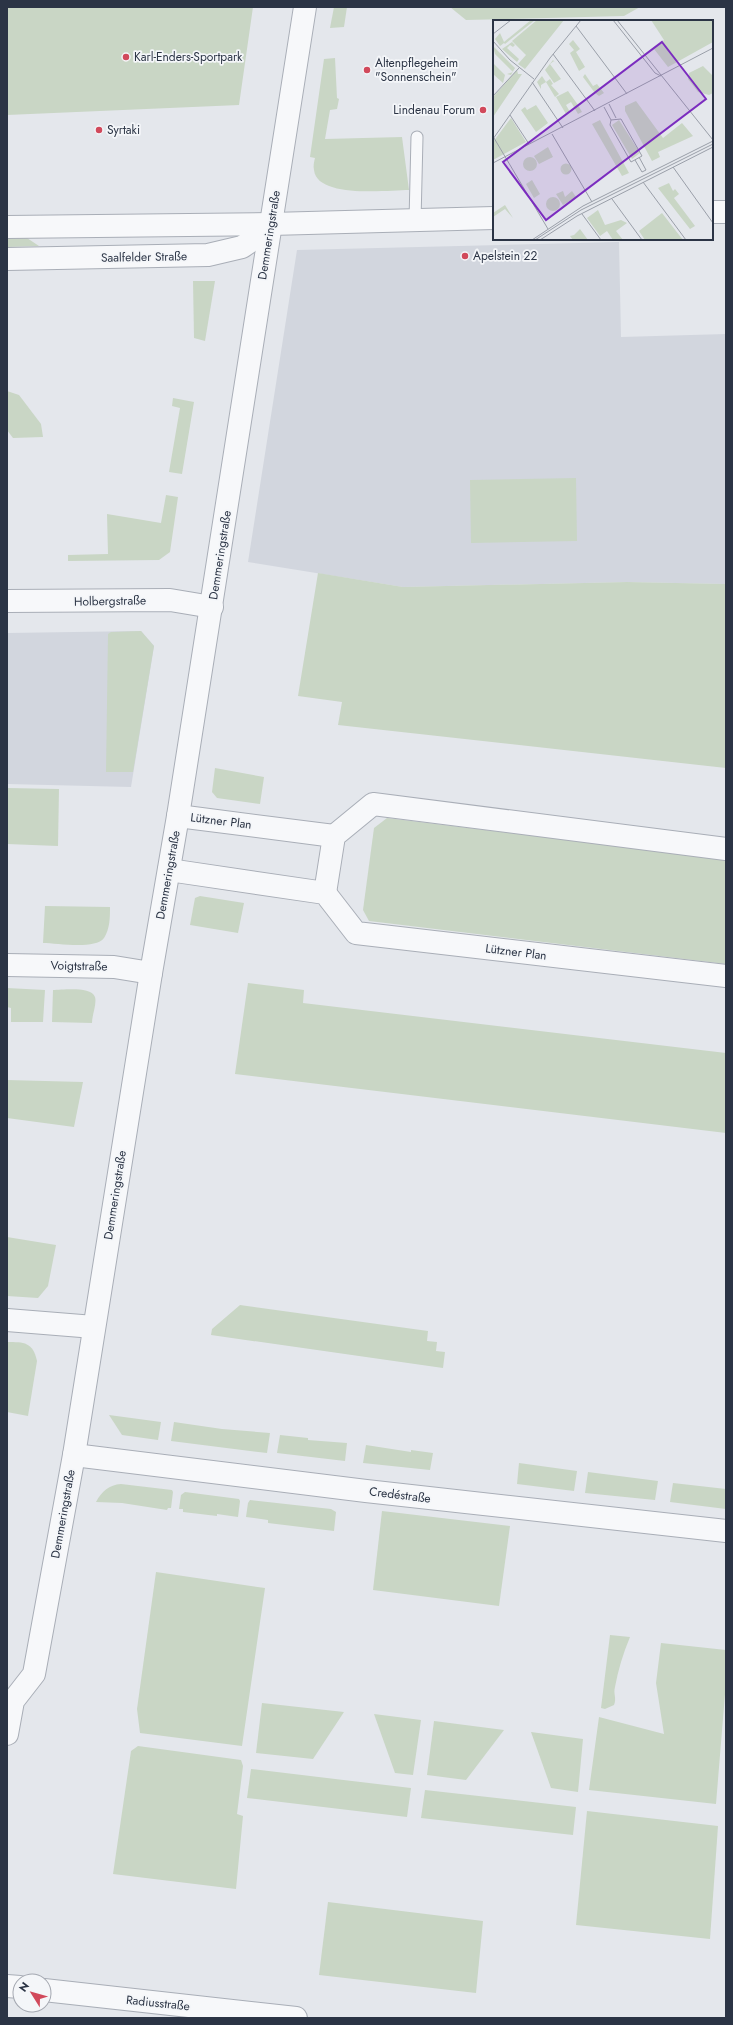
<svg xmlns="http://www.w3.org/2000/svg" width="733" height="2025" font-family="Jost,sans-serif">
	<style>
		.built { fill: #d2d6de }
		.green { fill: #c9d6c5 }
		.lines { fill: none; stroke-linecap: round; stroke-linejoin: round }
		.lane-casing { stroke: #a9aeb7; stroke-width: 13 }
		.street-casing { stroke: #a9aeb7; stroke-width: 24 }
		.lane { stroke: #f7f8fa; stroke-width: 11 }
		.street { stroke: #f7f8fa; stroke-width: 22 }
		.poi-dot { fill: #d1495b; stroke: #f4f6f9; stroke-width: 1.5 }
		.labels { text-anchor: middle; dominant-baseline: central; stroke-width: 3.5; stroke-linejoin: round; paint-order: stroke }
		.poi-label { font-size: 12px; fill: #2b3445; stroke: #f4f6f9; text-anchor: start }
		.street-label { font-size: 12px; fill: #2b3445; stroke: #f4f6f9 }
		.inset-road { fill: none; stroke: #9a9fa9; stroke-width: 1 }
		.view { fill: #7b2cbf; fill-opacity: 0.15; stroke: #7b2cbf; stroke-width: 2 }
		.inset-edge { fill: none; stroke: #2b3445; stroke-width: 2 }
	</style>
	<rect width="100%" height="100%" fill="#e4e7ec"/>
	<g class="built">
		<path d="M 619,242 L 621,337 L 726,334 L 726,584 L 627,582 L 403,587 L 248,562 L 297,250 Z"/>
		<path d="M 141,631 L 154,646 L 131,787 L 7,784 L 7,633 Z"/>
	</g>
	<g class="green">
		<path d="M 7,7 L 253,7 L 239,105 L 7,115 Z"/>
		<path d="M 334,7 L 347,7 L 344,27 L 330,28 Z"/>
		<path d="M 450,7 L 640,7 L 624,16 L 466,20 Z"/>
		<path d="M 335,58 L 337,98 L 339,99 L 337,109 L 330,110 L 325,139 L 402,137 L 409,190 C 389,190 317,199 314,170 C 313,166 314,162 315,158 L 310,157 L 324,59 Z"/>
		<path d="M 7,236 L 24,236 L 39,246 L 7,247 Z"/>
		<path d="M 193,281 L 215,281 L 205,341 L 194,338 Z"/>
		<path d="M 7,391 L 19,395 L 41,424 L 43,437 L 13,438 L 7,430 Z"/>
		<path d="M 173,398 L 194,402 L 182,474 L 169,472 L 180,408 L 172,406 Z"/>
		<path d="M 576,478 L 577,541 L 471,543 L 470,480 Z"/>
		<path d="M 166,495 L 178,497 L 170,552 L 159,560 L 68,561 L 68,555 L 108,554 L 107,514 L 161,523 Z"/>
		<path d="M 318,573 L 403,587 L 627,582 L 726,584 L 726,768 L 338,725 L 342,702 L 298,696 Z"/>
		<path d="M 141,631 L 154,646 L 133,772 L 106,772 L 108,634 L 111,632 Z"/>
		<path d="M 215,768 L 264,777 L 260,804 L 217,798 L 212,792 Z"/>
		<path d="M 7,788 L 59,789 L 58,846 L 7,844 Z"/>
		<path d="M 387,818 L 726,859 L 726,964 L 369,921 L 363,910 L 374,828 Z"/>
		<path d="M 200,896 L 244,903 L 238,933 L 190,925 L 195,898 Z"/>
		<path d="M 45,906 L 110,907 C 110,917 110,929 104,938 C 95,950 57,943 43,943 Z"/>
		<path d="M 248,983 L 304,990 L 303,1003 L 726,1053 L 726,1133 L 235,1074 Z"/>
		<path d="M 7,988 L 45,990 L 43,1022 L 11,1022 L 11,1008 L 7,1007 Z"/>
		<path d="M 53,990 C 63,990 91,986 95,997 C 97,1004 92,1015 92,1023 L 52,1022 Z"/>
		<path d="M 7,1080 L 83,1082 L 74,1127 L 7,1118 Z"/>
		<path d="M 7,1237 L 56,1245 L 48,1286 L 38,1298 L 7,1296 Z"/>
		<path d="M 240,1305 L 428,1331 L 427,1341 L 437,1342 L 436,1351 L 445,1352 L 443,1368 L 211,1335 L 212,1329 Z"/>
		<path d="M 7,1342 C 24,1342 33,1342 37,1361 L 28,1416 L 7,1412 Z"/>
		<path d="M 109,1415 L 161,1422 L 158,1440 L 122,1435 Z"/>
		<path d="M 174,1422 L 222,1429 L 270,1433 L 267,1453 L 171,1441 Z"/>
		<path d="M 280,1435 L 308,1438 L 308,1440 L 347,1443 L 345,1461 L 277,1453 Z"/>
		<path d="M 366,1445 L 411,1452 L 411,1450 L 433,1453 L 430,1470 L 363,1463 Z"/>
		<path d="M 519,1463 L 577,1471 L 574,1491 L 517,1484 Z"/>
		<path d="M 588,1472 L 658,1481 L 655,1500 L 585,1493 Z"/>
		<path d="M 673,1483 L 726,1489 L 726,1509 L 670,1502 Z"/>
		<path d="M 121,1484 L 172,1490 L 173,1492 L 171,1508 L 168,1508 L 167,1510 L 122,1503 L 96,1502 C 102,1491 109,1485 121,1484 Z"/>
		<path d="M 185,1492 L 239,1499 L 240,1501 L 238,1517 L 217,1514 L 217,1516 L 183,1512 L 183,1509 L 179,1509 L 181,1495 Z"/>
		<path d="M 250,1500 L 331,1509 L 336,1512 L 334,1531 L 268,1523 L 268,1520 L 246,1517 L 248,1503 Z"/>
		<path d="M 382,1511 L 510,1526 L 499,1606 L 373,1590 Z"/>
		<path d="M 156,1572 L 265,1588 L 242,1746 L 140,1733 L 137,1709 Z"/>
		<path d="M 610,1635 L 630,1637 C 623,1654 618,1670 615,1687 C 613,1694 617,1698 614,1705 L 605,1709 L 601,1708 Z"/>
		<path d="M 661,1643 L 726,1650 L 726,1682 L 716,1804 L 589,1790 L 599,1717 L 664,1734 L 656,1683 Z"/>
		<path d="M 262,1703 L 344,1712 L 313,1759 L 256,1753 Z"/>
		<path d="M 374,1714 L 421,1720 L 413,1775 L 395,1773 Z"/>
		<path d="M 434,1721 L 504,1730 L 466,1780 L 427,1775 Z"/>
		<path d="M 531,1732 L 583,1739 L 578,1792 L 551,1788 Z"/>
		<path d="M 138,1746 L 241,1760 L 243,1766 L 237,1814 L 243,1816 L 236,1889 L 113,1874 L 131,1751 Z"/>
		<path d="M 251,1769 L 411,1788 L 407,1817 L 247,1798 Z"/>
		<path d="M 425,1790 L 576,1807 L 573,1835 L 421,1818 Z"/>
		<path d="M 587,1811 L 718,1826 L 710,1939 L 576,1925 Z"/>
		<path d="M 328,1902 L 483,1921 L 476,1993 L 319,1975 Z"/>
	</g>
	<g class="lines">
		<g class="lane-casing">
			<path id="lane" d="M 415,221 L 417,137"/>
		</g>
		<g class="street-casing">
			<g id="street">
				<path d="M 712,212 L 726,212"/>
				<path d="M 7,227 L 271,224 L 494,218"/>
				<path d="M 7,259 L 208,255 L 242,247 L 258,236 L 271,224"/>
				<path d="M 7,601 L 170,600 L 212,607"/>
				<path d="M 178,816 L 334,836"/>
				<path d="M 169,870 L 325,893 L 356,933 L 726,976"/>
				<path d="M 325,893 L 334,836 L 373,804 L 726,849"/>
				<path d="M 7,965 L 114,967 L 151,973"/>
				<path d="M 7,1320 L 94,1327"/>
				<path d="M 74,1455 L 366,1491 L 726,1531"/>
				<path d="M 7,1734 L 13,1701 L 34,1674 L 74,1455 L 151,973 L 178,816 L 305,7"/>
				<path d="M 7,1986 L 20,1987"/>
				<path d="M 44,1990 L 296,2018"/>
			</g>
		</g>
		<use href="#lane" class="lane"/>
		<use href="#street" class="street"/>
	</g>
	<g class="poi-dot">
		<circle cx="126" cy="57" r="4"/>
		<circle cx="367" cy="70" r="4"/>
		<circle cx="483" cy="110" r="4"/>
		<circle cx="99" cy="130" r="4"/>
		<circle cx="465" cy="256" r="4"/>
	</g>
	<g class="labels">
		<g class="poi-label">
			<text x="134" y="57">Karl-Enders-Sportpark</text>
			<text x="375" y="63">Altenpflegeheim<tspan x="375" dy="14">"Sonnenschein"</tspan></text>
			<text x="475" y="110" text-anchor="end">Lindenau Forum</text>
			<text x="107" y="130">Syrtaki</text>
			<text x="473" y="256">Apelstein 22</text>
		</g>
		<g class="street-label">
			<text transform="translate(269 235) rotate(-81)">Demmeringstraße</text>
			<text transform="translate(144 257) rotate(-1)">Saalfelder Straße</text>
			<text transform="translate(220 555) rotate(-81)">Demmeringstraße</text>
			<text transform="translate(110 601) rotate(-1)">Holbergstraße</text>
			<text transform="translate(221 821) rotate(7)">Lützner Plan</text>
			<text transform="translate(168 875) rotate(-80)">Demmeringstraße</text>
			<text transform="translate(516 952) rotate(7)">Lützner Plan</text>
			<text transform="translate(79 966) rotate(1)">Voigtstraße</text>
			<text transform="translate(115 1195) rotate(-81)">Demmeringstraße</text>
			<text transform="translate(400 1495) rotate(7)">Credéstraße</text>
			<text transform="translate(63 1514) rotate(-80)">Demmeringstraße</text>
			<text transform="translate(158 2003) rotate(6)">Radiusstraße</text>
		</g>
	</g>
	<g transform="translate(493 20)">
		<rect width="220" height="220" fill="#e4e7ec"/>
		<path d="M 38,0 L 42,0 L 12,24 L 11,23 L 7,26 L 2,19 L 7,13 L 11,22 ZM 44,0 L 71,0 L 32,49 L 25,44 L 33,35 L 19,21 ZM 158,0 L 220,0 L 220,22 L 175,47 L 161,29 L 171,20 ZM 80,20 L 87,29 L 83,32 L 92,47 L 86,51 L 77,33 L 81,30 L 76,24 ZM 19,22 L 22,25 L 20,27 L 17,25 L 14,28 L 26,39 L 24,42 L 9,29 ZM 0,26 L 22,48 L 18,55 L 14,54 L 20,52 L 2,34 ZM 60,40 L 73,55 L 61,41 L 57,44 L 68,59 L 61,63 L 52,50 ZM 0,43 L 12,55 L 10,63 L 0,54 ZM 210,46 L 220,56 L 220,73 L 216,75 L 205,72 L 195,59 L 196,53 ZM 24,50 L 25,54 L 29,54 L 0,97 L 0,77 ZM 92,54 L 100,66 L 104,64 L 111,73 L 106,76 L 102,73 L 90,57 ZM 49,56 L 53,62 L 57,59 L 60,64 L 58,65 L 66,74 L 62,77 L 53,62 L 48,65 L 48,69 L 44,62 ZM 75,71 L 85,85 L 89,92 L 85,94 L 78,82 L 73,85 L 77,92 L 73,94 L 63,77 ZM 143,81 L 170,118 L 189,103 L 200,116 L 165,132 L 167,137 L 159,141 L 132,91 L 132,86 ZM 43,85 L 55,103 L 43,112 L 28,90 L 32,87 L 34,90 ZM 18,98 L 33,122 L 0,140 L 0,122 ZM 107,100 L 136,153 L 129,156 L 99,104 ZM 126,100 L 147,133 L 139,139 L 119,105 ZM 55,127 L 60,137 L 46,144 L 41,136 ZM30 144a7 7 0 1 1 14 0a7 7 0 1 1-14 0ZM67.5 149a5.5 5.5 0 1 1 11 0a5.5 5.5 0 1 1-11 0ZM 39,160 L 47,174 L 41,178 L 33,164 ZM 176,163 L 180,171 L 182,169 L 186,174 L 181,178 L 202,206 L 197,209 L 165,168 ZM 70,171 L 72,177 L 79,171 L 83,177 L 70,185 L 63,174 ZM53 184a7 7 0 1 1 14 0a7 7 0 1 1-14 0ZM 12,185 L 20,198 L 12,189 L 0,197 L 0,193 ZM 105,190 L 112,205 L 128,200 L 134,203 L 123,211 L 130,220 L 120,220 L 114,211 L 107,216 L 94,198 ZM 169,193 L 190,220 L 152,220 L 146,211 ZM 87,209 L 95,220 L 80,220 L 77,216 L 81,215 Z" fill="#c9d6c5"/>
		<path class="inset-road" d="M 120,0 L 162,53 L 168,56M 124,0 L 220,120M 83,6 L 134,74M 0,14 L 18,0M 0,21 L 17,40 L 41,59M 60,34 L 102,91M 39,62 L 70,108M 0,76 L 26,48M 116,84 L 123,98M 111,87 L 118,100 L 117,105 L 138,142 L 149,136 L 128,99 L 118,100M 17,95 L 36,124M 59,114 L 99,182M 1,118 L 55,209M 0,119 L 57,38 L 88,0M 142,140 L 149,152 L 153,150 L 146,137M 0,143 L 220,28M 180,147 L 220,203M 150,162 L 193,220M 119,179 L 149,220M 89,194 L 108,220M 39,220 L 90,186 L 220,121M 42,220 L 88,190 L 220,124M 47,220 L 84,196 L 220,127"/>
		<path class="view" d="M 169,22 L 213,79 L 53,200 L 10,142 Z"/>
		<rect width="220" height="220" class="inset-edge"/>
	</g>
	<rect width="733" height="2025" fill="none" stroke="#2b3445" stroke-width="16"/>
	<g transform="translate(32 1993) rotate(307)"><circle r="19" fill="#f4f6f9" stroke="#a4a8b1"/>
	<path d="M0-3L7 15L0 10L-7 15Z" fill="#d1495b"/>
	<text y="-6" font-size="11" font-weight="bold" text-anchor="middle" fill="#2b3445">N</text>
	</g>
</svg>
